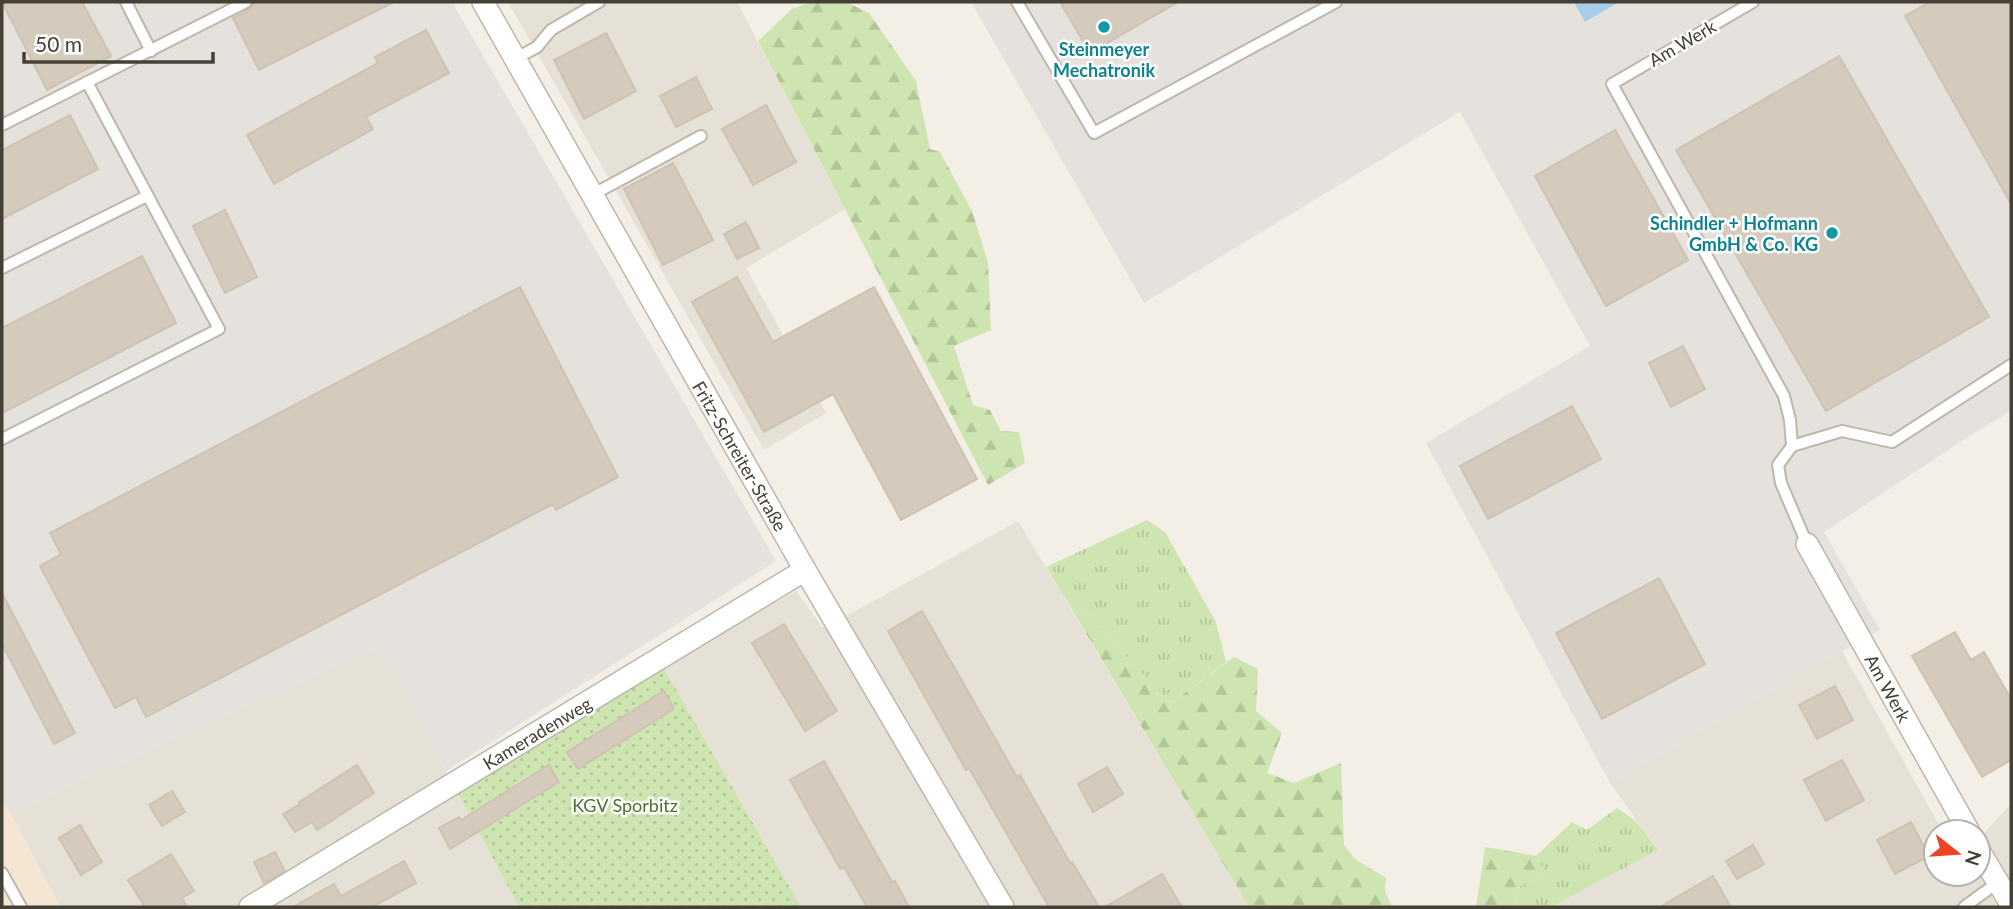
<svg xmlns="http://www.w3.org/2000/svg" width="2013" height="909" font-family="Lato,sans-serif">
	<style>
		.residential { fill: #e6e1d6 }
		.commercial { fill: #f4e6d3 }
		.industrial { fill: #e5e1dc }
		.grass { fill: url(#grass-tufts) }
		.forest { fill: url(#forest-firs) }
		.park { fill: url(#park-dots) }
		.water { fill: #a7cfec }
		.building { fill: #d4cbbd; stroke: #cec3b1; stroke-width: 2 }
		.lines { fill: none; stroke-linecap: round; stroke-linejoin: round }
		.lane-casing { stroke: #beb7aa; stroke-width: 14 }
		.street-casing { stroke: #beb7aa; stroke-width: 24 }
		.lane { stroke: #fff; stroke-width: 10 }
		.street { stroke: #fff; stroke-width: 21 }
		.culture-dot { fill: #0f9aa8; stroke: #fff; stroke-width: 2.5 }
		.labels { text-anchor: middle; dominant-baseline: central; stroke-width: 5; stroke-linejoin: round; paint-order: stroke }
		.street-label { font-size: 18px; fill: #454036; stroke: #fff }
		.culture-label { font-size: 18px; font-weight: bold; fill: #0d838f; stroke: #fff }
		.park-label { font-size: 18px; fill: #47742d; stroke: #fff }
	</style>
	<defs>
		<pattern id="grass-tufts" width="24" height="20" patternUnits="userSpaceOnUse" patternTransform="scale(1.75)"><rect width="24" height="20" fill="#cee5b2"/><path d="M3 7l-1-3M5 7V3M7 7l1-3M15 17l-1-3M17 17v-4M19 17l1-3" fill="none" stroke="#b2c69a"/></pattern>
		<pattern id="forest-firs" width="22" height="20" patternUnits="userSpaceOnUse" patternTransform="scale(1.75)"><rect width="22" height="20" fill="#cee5b2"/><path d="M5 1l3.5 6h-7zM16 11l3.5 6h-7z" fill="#b2c69a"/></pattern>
		<pattern id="park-dots" width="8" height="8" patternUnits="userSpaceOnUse" patternTransform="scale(1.75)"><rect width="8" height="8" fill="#cee5b2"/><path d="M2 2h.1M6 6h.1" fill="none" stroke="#b2c69a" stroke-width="1.8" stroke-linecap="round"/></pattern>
	</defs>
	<rect width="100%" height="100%" fill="#f3efe7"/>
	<g class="residential">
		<path d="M 508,2 L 737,2 L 845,209 L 746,268 L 826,413 L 764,450 Z"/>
		<path d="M 1018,521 L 1249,907 L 801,907 L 662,665 L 796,591 L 822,627 L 863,607 Z"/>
		<path d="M 379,647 L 519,907 L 60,907 L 10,813 Z"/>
		<path d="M 1842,651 L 1943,832 L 1936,832 L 1936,874 L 1978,874 L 1978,839 L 2011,804 L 2011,907 L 1551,907 L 1658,850 L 1610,783 Z"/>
	</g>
	<path class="commercial" d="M 2,797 L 10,813 L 60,907 L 2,907 Z"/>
	<g class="industrial">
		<path d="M 2,2 L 452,2 L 776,561 L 446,771 L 379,648 L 10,813 L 2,797 Z"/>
		<path d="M 971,2 L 2011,2 L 2011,411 L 1968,437 L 1824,532 L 1880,630 L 1610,783 L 1426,443 L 1590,346 L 1460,112 L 1144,303 Z"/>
	</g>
	<g class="grass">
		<path d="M 1147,520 L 1165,532 L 1216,622 L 1226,662 L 1171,703 L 1125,656 L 1093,614 L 1071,608 L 1046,567 Z"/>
		<path d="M 1617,808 L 1637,822 L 1658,850 L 1551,907 L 1513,907 L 1520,886 L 1547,875 L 1536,856 L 1572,822 L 1587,830 Z"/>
	</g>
	<g class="forest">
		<path d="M 811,2 L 846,2 L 869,13 L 916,81 L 930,149 L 940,152 L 972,211 L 988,262 L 991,330 L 954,346 L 973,405 L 990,410 L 1001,431 L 1019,432 L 1025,463 L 988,485 L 758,41 L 792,9 Z"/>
		<path d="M 1071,608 L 1093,614 L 1125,656 L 1171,703 L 1234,657 L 1258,669 L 1256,711 L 1282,733 L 1267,773 L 1294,783 L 1341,763 L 1344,845 L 1355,859 L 1386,878 L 1385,891 L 1392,907 L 1249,907 Z"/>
		<path d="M 1485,847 L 1536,856 L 1547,875 L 1520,886 L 1513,907 L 1476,907 Z"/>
	</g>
	<path class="park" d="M 662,665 L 801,907 L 519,907 L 455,788 Z"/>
	<path class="water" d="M 1574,2 L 1619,2 L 1585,22 Z"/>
	<g class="building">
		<path d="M 2,2 L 82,2 L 111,56 L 47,90 Z"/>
		<path d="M 254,2 L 394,2 L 259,70 L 233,18 L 250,9 Z"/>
		<path d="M 1060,2 L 1178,2 L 1090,53 Z"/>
		<path d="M 1930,2 L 2011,2 L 2011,204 L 1905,16 Z"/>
		<path d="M 426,30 L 449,73 L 366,117 L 373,129 L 274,184 L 247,135 L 378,63 L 375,57 Z"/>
		<path d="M 606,33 L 636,91 L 584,119 L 554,60 Z"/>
		<path d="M 1839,56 L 1989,317 L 1826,411 L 1676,150 Z"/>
		<path d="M 696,77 L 712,109 L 676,127 L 660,96 Z"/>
		<path d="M 766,105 L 796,162 L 753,185 L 722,129 Z"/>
		<path d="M 70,115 L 98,169 L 2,219 L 2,150 Z"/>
		<path d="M 1615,130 L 1688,260 L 1606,306 L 1535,176 Z"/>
		<path d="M 673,163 L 713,240 L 663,265 L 624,189 Z"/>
		<path d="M 225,210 L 257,277 L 225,293 L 193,226 Z"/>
		<path d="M 746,222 L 759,248 L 737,259 L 724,234 Z"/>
		<path d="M 142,256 L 176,323 L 2,413 L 2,328 Z"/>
		<path d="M 737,277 L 773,342 L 874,287 L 977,479 L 901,520 L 833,394 L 764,432 L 692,302 Z"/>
		<path d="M 520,287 L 618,477 L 556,510 L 553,504 L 146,717 L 136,697 L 115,708 L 40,566 L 61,554 L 50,533 Z"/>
		<path d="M 1683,346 L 1705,389 L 1671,407 L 1649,363 Z"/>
		<path d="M 1572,406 L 1601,459 L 1488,519 L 1460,466 Z"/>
		<path d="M 1659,578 L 1705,664 L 1602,719 L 1556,633 Z"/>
		<path d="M 2,593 L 75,733 L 54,744 L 2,644 Z"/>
		<path d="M 922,611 L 1017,777 L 1020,775 L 1070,863 L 1072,862 L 1099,907 L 1049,907 L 969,768 L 966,770 L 888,631 Z"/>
		<path d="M 784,624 L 837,711 L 805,731 L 752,643 Z"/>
		<path d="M 1955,632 L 1971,660 L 1984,652 L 2011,699 L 2011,760 L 1982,777 L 1912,656 Z"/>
		<path d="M 1835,686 L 1853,720 L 1817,739 L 1799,705 Z"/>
		<path d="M 664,691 L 674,709 L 578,769 L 567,752 Z"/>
		<path d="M 1842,760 L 1864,800 L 1826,821 L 1804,780 Z"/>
		<path d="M 824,761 L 892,882 L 895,881 L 909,907 L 867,907 L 844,867 L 840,869 L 790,780 Z"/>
		<path d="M 357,765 L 374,793 L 317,830 L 312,822 L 295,832 L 283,814 L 300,804 L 299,802 Z"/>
		<path d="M 549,765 L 559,782 L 450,849 L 439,828 L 459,817 L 461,820 Z"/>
		<path d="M 1107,767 L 1123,794 L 1093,812 L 1078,784 Z"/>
		<path d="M 172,791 L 185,812 L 162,826 L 149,805 Z"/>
		<path d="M 1911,822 L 1929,856 L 1895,874 L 1877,840 Z"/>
		<path d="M 80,825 L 102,862 L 81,875 L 59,838 Z"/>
		<path d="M 1753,845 L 1764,864 L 1737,879 L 1726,861 Z"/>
		<path d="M 275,852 L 285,871 L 264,883 L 254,862 Z"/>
		<path d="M 171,854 L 194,891 L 182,898 L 187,907 L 145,907 L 128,880 Z"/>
		<path d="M 404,861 L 416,883 L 372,907 L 293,907 L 334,884 L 341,896 Z"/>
		<path d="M 1162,874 L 1182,907 L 1105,907 Z"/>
		<path d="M 1713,876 L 1731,907 L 1660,907 Z"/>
	</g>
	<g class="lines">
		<g class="lane-casing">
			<g id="lane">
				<path d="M 126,2 L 151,51"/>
				<path d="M 1017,2 L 1094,133 L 1336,2"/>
				<path d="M 1753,2 L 1612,84 L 1784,396 L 1790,420 L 1792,446 L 1778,465 L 1781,483 L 1807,544"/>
				<path d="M 515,59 L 537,47 L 551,30 L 599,2"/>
				<path d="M 2,125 L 246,2"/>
				<path d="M 592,195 L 701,136"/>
				<path d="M 2,268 L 147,196"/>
				<path d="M 2,439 L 219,329 L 87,82"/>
				<path d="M 1792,446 L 1842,431 L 1892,442 L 2011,365"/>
				<path d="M 2,873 L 21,907"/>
				<path d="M 1964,907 L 1997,883"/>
			</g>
		</g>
		<g class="street-casing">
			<g id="street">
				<path d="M 483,2 L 805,570 L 1003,907"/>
				<path d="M 1807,544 L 1969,832"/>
				<path d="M 1978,849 L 2011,904"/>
				<path d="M 250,907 L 805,570"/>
			</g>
		</g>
		<use href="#lane" class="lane"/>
		<use href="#street" class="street"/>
	</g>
	<g class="culture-dot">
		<circle cx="1104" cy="27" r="7"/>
		<circle cx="1832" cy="233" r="7"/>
	</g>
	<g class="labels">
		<g class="street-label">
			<text transform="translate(1682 43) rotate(-30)">Am Werk</text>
			<text transform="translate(740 456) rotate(60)">Fritz-Schreiter-Straße</text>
			<text transform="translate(1888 688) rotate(61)">Am Werk</text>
			<text transform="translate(537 733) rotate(-31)">Kameradenweg</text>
		</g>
		<g class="culture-label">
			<text x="1104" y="49">Steinmeyer<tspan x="1104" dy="21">Mechatronik</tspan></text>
			<text x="1818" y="223" text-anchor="end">Schindler + Hofmann<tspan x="1818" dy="21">GmbH &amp; Co. KG</tspan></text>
		</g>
		<g class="park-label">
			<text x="625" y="805">KGV Sporbitz</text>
		</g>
	</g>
	<rect width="2013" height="909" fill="none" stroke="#454036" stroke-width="7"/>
	<g transform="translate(1957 853) rotate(107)"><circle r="33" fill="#ffffff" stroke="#b5b3af" stroke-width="2"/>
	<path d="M0-5L12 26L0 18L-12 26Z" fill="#ee4322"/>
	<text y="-10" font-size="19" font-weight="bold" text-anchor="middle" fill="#454036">N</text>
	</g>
	<path d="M24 52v10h189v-10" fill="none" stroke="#454036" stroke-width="3.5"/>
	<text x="35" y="52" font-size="21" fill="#454036" stroke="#ffffff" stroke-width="5" paint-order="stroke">50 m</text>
</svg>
